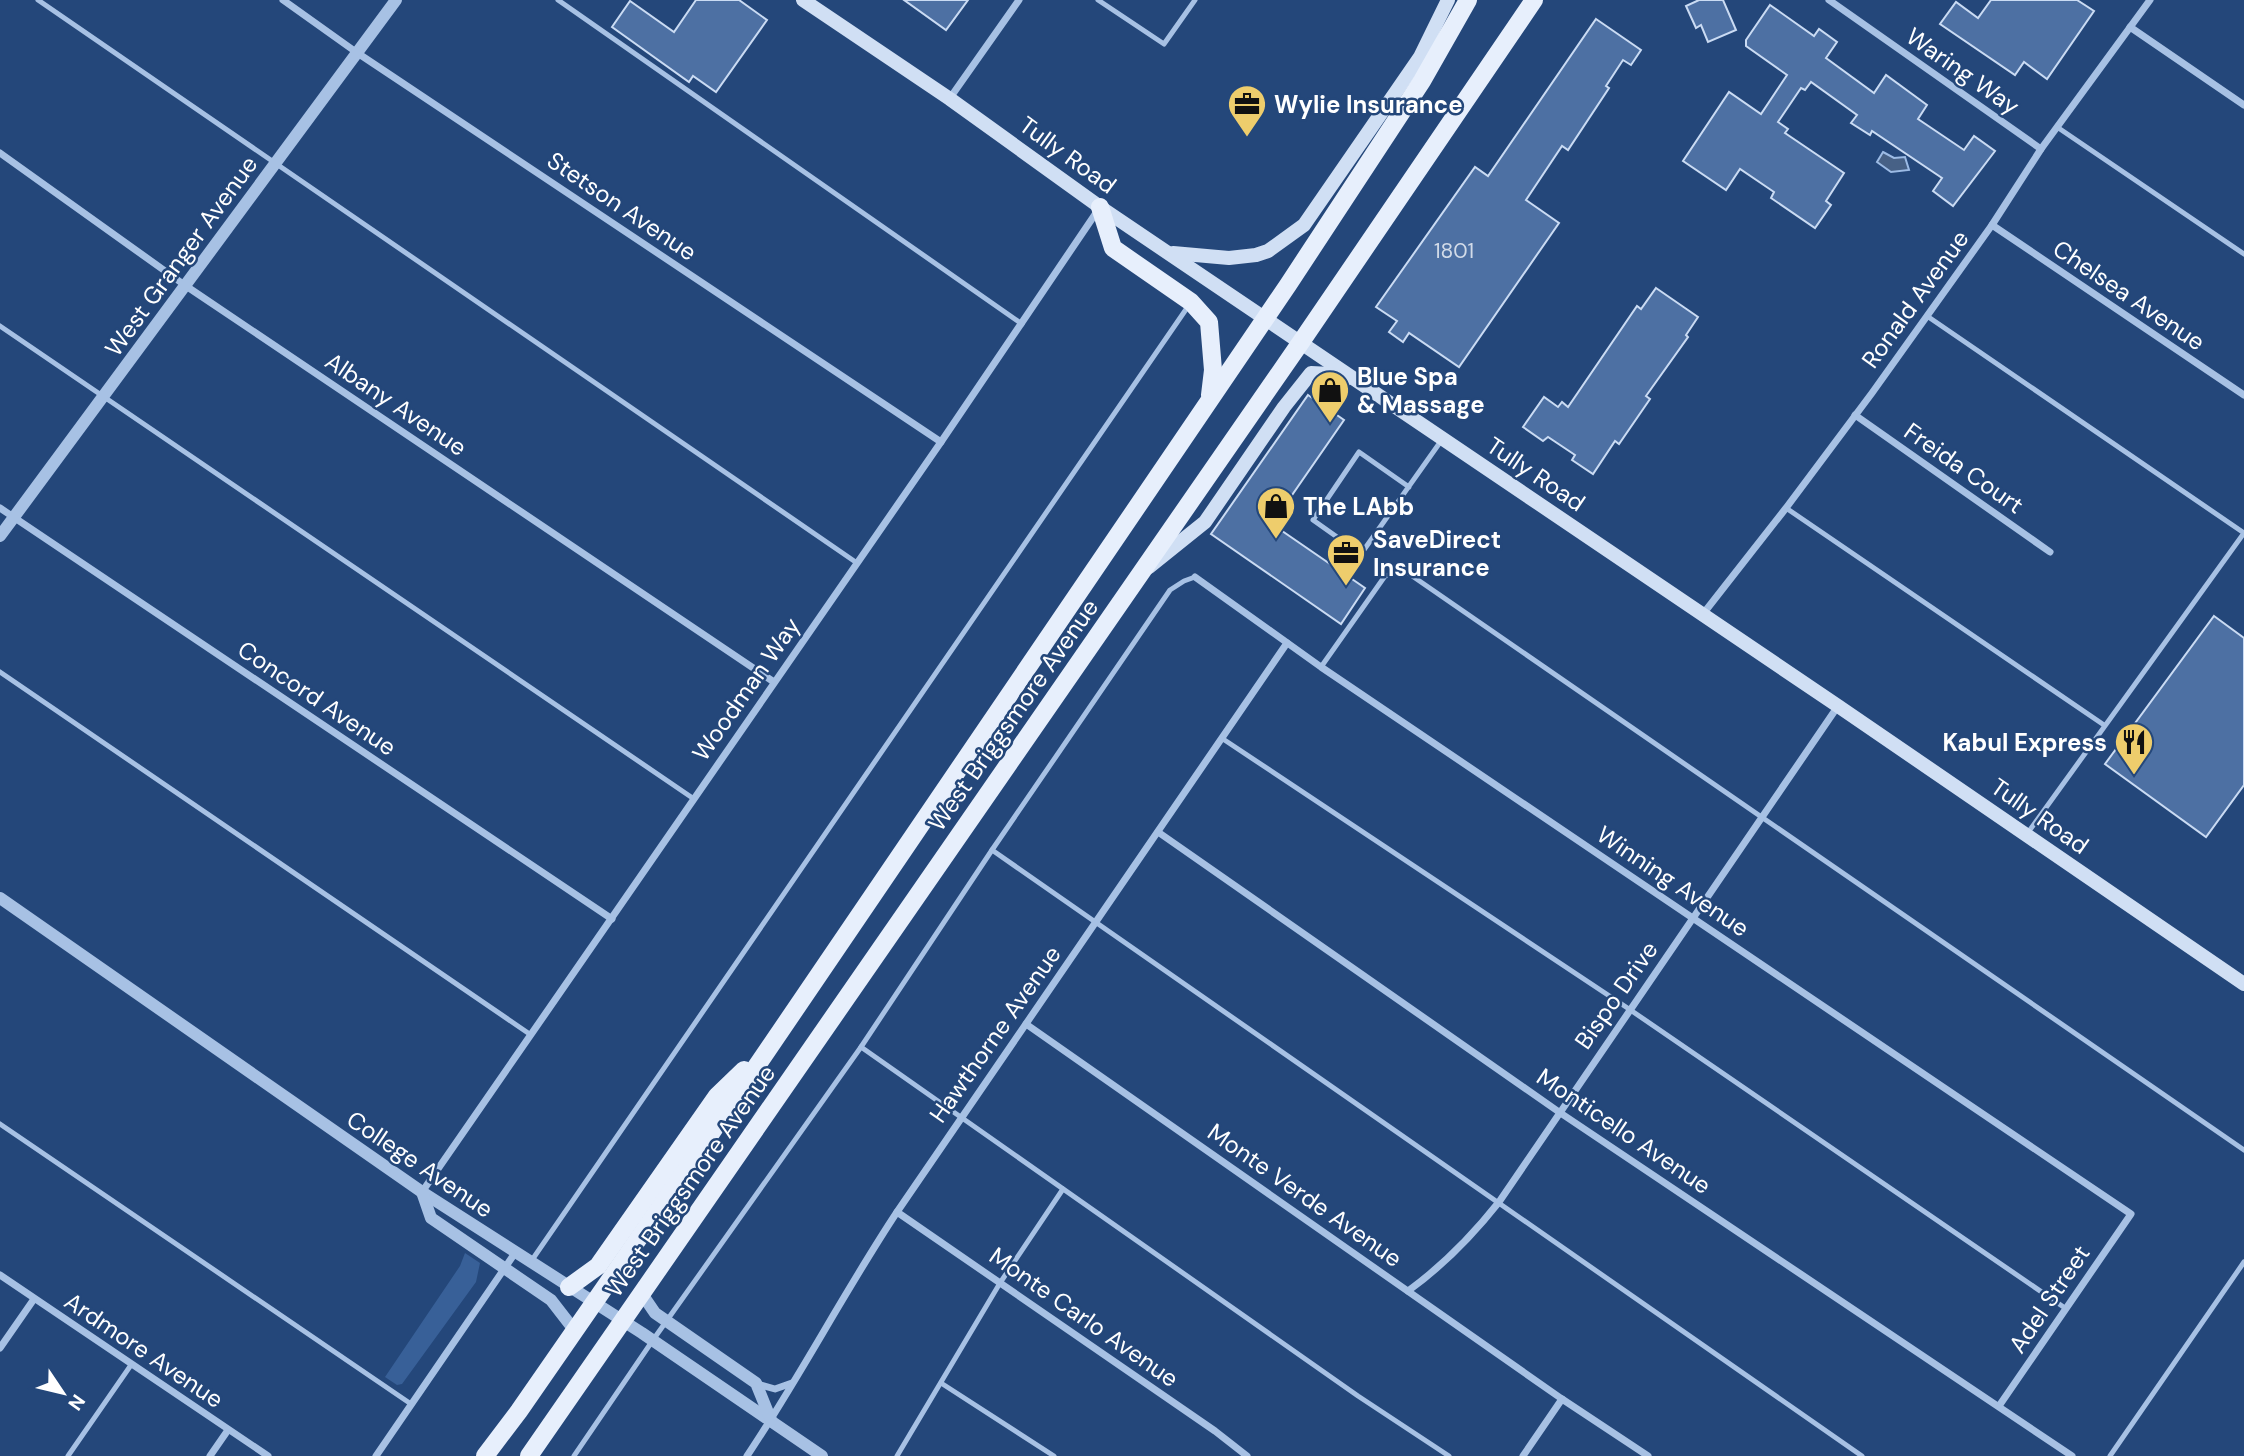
<svg xmlns="http://www.w3.org/2000/svg" width="2244" height="1456" font-family="'DM Sans',sans-serif">
	<style>
		.green { fill: #386098 }
		.water { fill: #476186; stroke: #9cbbe5; stroke-width: 2 }
		.building { fill: #4d70a3; stroke: #cadbf3; stroke-width: 2 }
		.lines { fill: none; stroke-linecap: round; stroke-linejoin: round }
		.service { stroke: #a7c1e4; stroke-width: 5 }
		.minor { stroke: #a7c1e4; stroke-width: 7 }
		.tertiary { stroke: #a7c1e4; stroke-width: 12 }
		.secondary { stroke: #d0dff4; stroke-width: 14 }
		.primary { stroke: #e7effc; stroke-width: 18 }
		.labels { text-anchor: middle; dominant-baseline: central; stroke-width: 5; stroke-linejoin: round; paint-order: stroke }
		.number-label { font-size: 21px; fill: #d2dbe8 }
		.street-label { font-size: 24px; fill: #fff; stroke: #24477a }
		.poi-label { font-size: 24px; font-weight: bold; fill: #fff; stroke: #24477a; text-anchor: start }
	</style>
	<rect width="100%" height="100%" fill="#24477a"/>
	<path class="green" d="M 465,1253 L 480,1263 L 476,1282 L 402,1384 L 397,1385 L 385,1377 L 460,1266 Z"/>
	<path class="water" d="M 1883,152 L 1894,158 L 1905,157 L 1909,170 L 1891,172 L 1877,162 Z"/>
	<g class="building">
		<path d="M 696,0 L 739,0 L 767,20 L 716,92 L 693,76 L 689,82 L 612,27 L 630,1 L 674,32 Z"/>
		<path d="M 904,0 L 968,0 L 946,30 Z"/>
		<path d="M 1699,0 L 1723,0 L 1736,30 L 1708,42 L 1701,25 L 1696,28 L 1686,6 Z"/>
		<path d="M 1991,0 L 2077,0 L 2094,11 L 2047,79 L 2024,62 L 2015,75 L 1940,24 L 1956,2 L 1978,18 Z"/>
		<path d="M 1770,5 L 1814,36 L 1819,29 L 1837,42 L 1826,58 L 1874,93 L 1886,75 L 1927,105 L 1918,119 L 1964,150 L 1974,136 L 1995,151 L 1953,206 L 1933,191 L 1942,178 L 1872,131 L 1870,135 L 1851,123 L 1857,115 L 1811,82 L 1805,90 L 1801,88 L 1778,122 L 1788,129 L 1785,133 L 1844,173 L 1826,201 L 1831,205 L 1815,228 L 1771,198 L 1774,192 L 1740,169 L 1726,190 L 1683,161 L 1729,92 L 1761,114 L 1787,75 L 1746,46 L 1746,40 Z"/>
		<path d="M 1596,19 L 1641,50 L 1631,65 L 1623,60 L 1606,86 L 1609,88 L 1568,150 L 1562,146 L 1526,200 L 1559,223 L 1459,367 L 1409,333 L 1403,342 L 1389,332 L 1397,321 L 1376,307 L 1475,167 L 1488,176 Z"/>
		<path d="M 1656,288 L 1698,317 L 1686,335 L 1688,337 L 1646,396 L 1650,399 L 1619,444 L 1615,441 L 1593,474 L 1572,460 L 1575,455 L 1548,437 L 1543,441 L 1523,427 L 1544,397 L 1558,407 L 1562,402 L 1568,407 L 1637,306 L 1641,309 Z"/>
		<path d="M 1308,395 L 1344,420 L 1272,524 L 1365,588 L 1341,624 L 1211,534 Z"/>
		<path d="M 2214,616 L 2244,638 L 2244,785 L 2206,837 L 2105,764 Z"/>
	</g>
	<g class="lines">
		<g class="service">
			<path d="M 38,0 L 857,563"/>
			<path d="M 558,0 L 1022,324"/>
			<path d="M 1098,0 L 1164,44 L 1195,0"/>
			<path d="M 2057,127 L 2244,254"/>
			<path d="M 1927,316 L 2244,533 L 2027,834"/>
			<path d="M 0,326 L 694,799"/>
			<path d="M 1409,487 L 1359,452 L 1313,520 L 1361,554 L 1441,441"/>
			<path d="M 1786,508 L 2104,725"/>
			<path d="M 1321,667 L 1385,576 L 1405,571 L 2244,1150"/>
			<path d="M 0,672 L 531,1035"/>
			<path d="M 1223,739 L 1629,1009 L 2065,1308"/>
			<path d="M 992,850 L 1862,1456"/>
			<path d="M 861,1047 L 1358,1396 L 1449,1456"/>
			<path d="M 0,1124 L 411,1404"/>
			<path d="M 532,1260 L 1189,305"/>
			<path d="M 941,1383 L 1054,1456"/>
			<path d="M 68,1456 L 131,1365"/>
			<path d="M 574,1456 L 653,1340 L 861,1047 L 992,850 L 1170,590 L 1184,581 L 1195,577"/>
			<path d="M 897,1456 L 1000,1283 L 1063,1189"/>
			<path d="M 2110,1456 L 2244,1262"/>
		</g>
		<g class="minor">
			<path d="M 283,0 L 356,52 L 941,442"/>
			<path d="M 1829,0 L 2041,149"/>
			<path d="M 2130,27 L 2244,105"/>
			<path d="M 950,98 L 1019,0"/>
			<path d="M 0,153 L 186,286 L 774,682"/>
			<path d="M 1992,225 L 2244,395"/>
			<path d="M 1855,415 L 2050,552"/>
			<path d="M 0,508 L 612,919"/>
			<path d="M 1195,577 L 1321,667 L 2131,1214 L 1999,1406"/>
			<path d="M 1703,614 L 1786,508 L 1872,393 L 1992,225 L 2041,149 L 2150,0"/>
			<path d="M 1158,832 L 1559,1112 L 2072,1456"/>
			<path d="M 1026,1024 L 1562,1399 L 1648,1456"/>
			<path d="M 422,1192 L 941,442 L 1098,210"/>
			<path d="M 897,1212 L 1215,1431 L 1247,1456"/>
			<path d="M 0,1275 L 268,1456"/>
			<path d="M 1408,1291 C 1444,1265 1472,1236 1499,1202 L 1838,706"/>
			<path d="M 0,1348 L 34,1299"/>
			<path d="M 757,1384 L 775,1389 L 792,1383"/>
			<path d="M 210,1456 L 228,1430"/>
			<path d="M 376,1456 L 515,1253"/>
			<path d="M 747,1456 C 800,1377 844,1292 897,1212 L 1287,643"/>
			<path d="M 1523,1456 L 1562,1399"/>
		</g>
		<g class="tertiary">
			<path d="M 0,536 L 396,0"/>
			<path d="M 0,898 L 422,1192 L 642,1333 L 822,1456"/>
			<path d="M 422,1192 L 431,1218 L 551,1300 L 575,1331"/>
			<path d="M 642,1294 L 655,1313 L 756,1383 L 771,1420"/>
		</g>
		<g class="secondary">
			<path d="M 803,0 L 950,99 L 1100,207 L 1838,706 L 2244,984"/>
			<path d="M 1173,253 L 1229,258 L 1256,255 L 1268,251 L 1304,225 L 1420,57 L 1448,0"/>
			<path d="M 1149,567 L 1205,522 L 1284,407 L 1311,373 L 1331,374 L 1346,379"/>
		</g>
		<g class="primary">
			<path d="M 1100,207 L 1113,248 L 1191,302 L 1209,322 L 1213,370 L 1210,395"/>
			<path d="M 569,1287 L 598,1266 L 717,1096 L 744,1070"/>
			<path d="M 485,1456 L 519,1411 L 686,1170 L 1288,285 L 1422,81 L 1468,0"/>
			<path d="M 529,1456 L 1301,342 L 1534,0"/>
		</g>
	</g>
	<defs>
		<g id="office-pin" transform="scale(2.0125)"><path d="M0 17L-7.5 6A9.5 9.5 0 1 1 7.5 6Z" fill="#eecd6c" stroke="#24477a"/><path d="M-6-3h4V-5.5h4V-3h4V5H-6ZM-1-4.5V-3h2v-1.5ZM-6 0V1H6V0Z" fill="#111"/></g>
		<g id="shop-pin" transform="scale(2.0125)"><path d="M0 17L-7.5 6A9.5 9.5 0 1 1 7.5 6Z" fill="#eecd6c" stroke="#24477a"/><path d="M-5-2.5h2.3a2.7 3.5 0 0 1 5.4 0H5L5.5 6h-11ZM-1.5-2.5h3a1.5 2.3 0 0 0-3 0Z" fill="#111"/></g>
		<g id="restaurant-pin" transform="scale(2.0125)"><path d="M0 17L-7.5 6A9.5 9.5 0 1 1 7.5 6Z" fill="#eecd6c" stroke="#24477a"/><path d="M-5-6h1v4h1v-4h1v4h1v-4h1v5L-1.5 .5V6h-2V.5L-5-1ZM5-6V6H3V1.5H1.5Q1.5-4 5-6Z" fill="#111"/></g>
	</defs>
	<g fill-rule="evenodd">
		<use href="#office-pin" x="1247" y="104"/>
		<use href="#shop-pin" x="1330" y="390"/>
		<use href="#shop-pin" x="1276" y="506"/>
		<use href="#office-pin" x="1346" y="553"/>
		<use href="#restaurant-pin" x="2134" y="742"/>
	</g>
	<g class="labels">
		<g class="number-label">
			<text x="1454" y="251">1801</text>
		</g>
		<g class="street-label">
			<text transform="translate(1963 71) rotate(35)">Waring Way</text>
			<text transform="translate(1068 155) rotate(36)">Tully Road</text>
			<text transform="translate(622 206) rotate(34)">Stetson Avenue</text>
			<text transform="translate(181 256) rotate(-54)">West Granger Avenue</text>
			<text transform="translate(2129 295) rotate(34)">Chelsea Avenue</text>
			<text transform="translate(1915 299) rotate(-54)">Ronald Avenue</text>
			<text transform="translate(396 404) rotate(34)">Albany Avenue</text>
			<text transform="translate(1964 468) rotate(35)">Freida Court</text>
			<text transform="translate(1536 474) rotate(34)">Tully Road</text>
			<text transform="translate(746 689) rotate(-55)">Woodman Way</text>
			<text transform="translate(317 698) rotate(34)">Concord Avenue</text>
			<text transform="translate(1013 715) rotate(-55)">West Briggsmore Avenue</text>
			<text transform="translate(2040 816) rotate(35)">Tully Road</text>
			<text transform="translate(1673 881) rotate(34)">Winning Avenue</text>
			<text transform="translate(1616 995) rotate(-55)">Bispo Drive</text>
			<text transform="translate(995 1034) rotate(-55)">Hawthorne Avenue</text>
			<text transform="translate(1624 1131) rotate(34)">Monticello Avenue</text>
			<text transform="translate(420 1164) rotate(34)">College Avenue</text>
			<text transform="translate(690 1181) rotate(-55)">West Briggsmore Avenue</text>
			<text transform="translate(1305 1195) rotate(35)">Monte Verde Avenue</text>
			<text transform="translate(2049 1299) rotate(-56)">Adel Street</text>
			<text transform="translate(1084 1317) rotate(35)">Monte Carlo Avenue</text>
			<text transform="translate(144 1350) rotate(34)">Ardmore Avenue</text>
		</g>
		<g class="poi-label">
			<text x="1274" y="104">Wylie Insurance</text>
			<text x="1357" y="376">Blue Spa<tspan x="1357" dy="28">&amp; Massage</tspan></text>
			<text x="1303" y="506">The LAbb</text>
			<text x="1373" y="539">SaveDirect<tspan x="1373" dy="28">Insurance</tspan></text>
			<text x="2107" y="742" text-anchor="end">Kabul Express</text>
		</g>
	</g>
	<g transform="translate(63 1393) rotate(125)" stroke="#24477a" stroke-width="5" paint-order="stroke">
	<path d="M0-5L12 26L0 18L-12 26Z" fill="#ffffff"/>
	<text y="-10" font-size="19" font-weight="bold" text-anchor="middle" fill="#ffffff">N</text>
	</g>
</svg>
